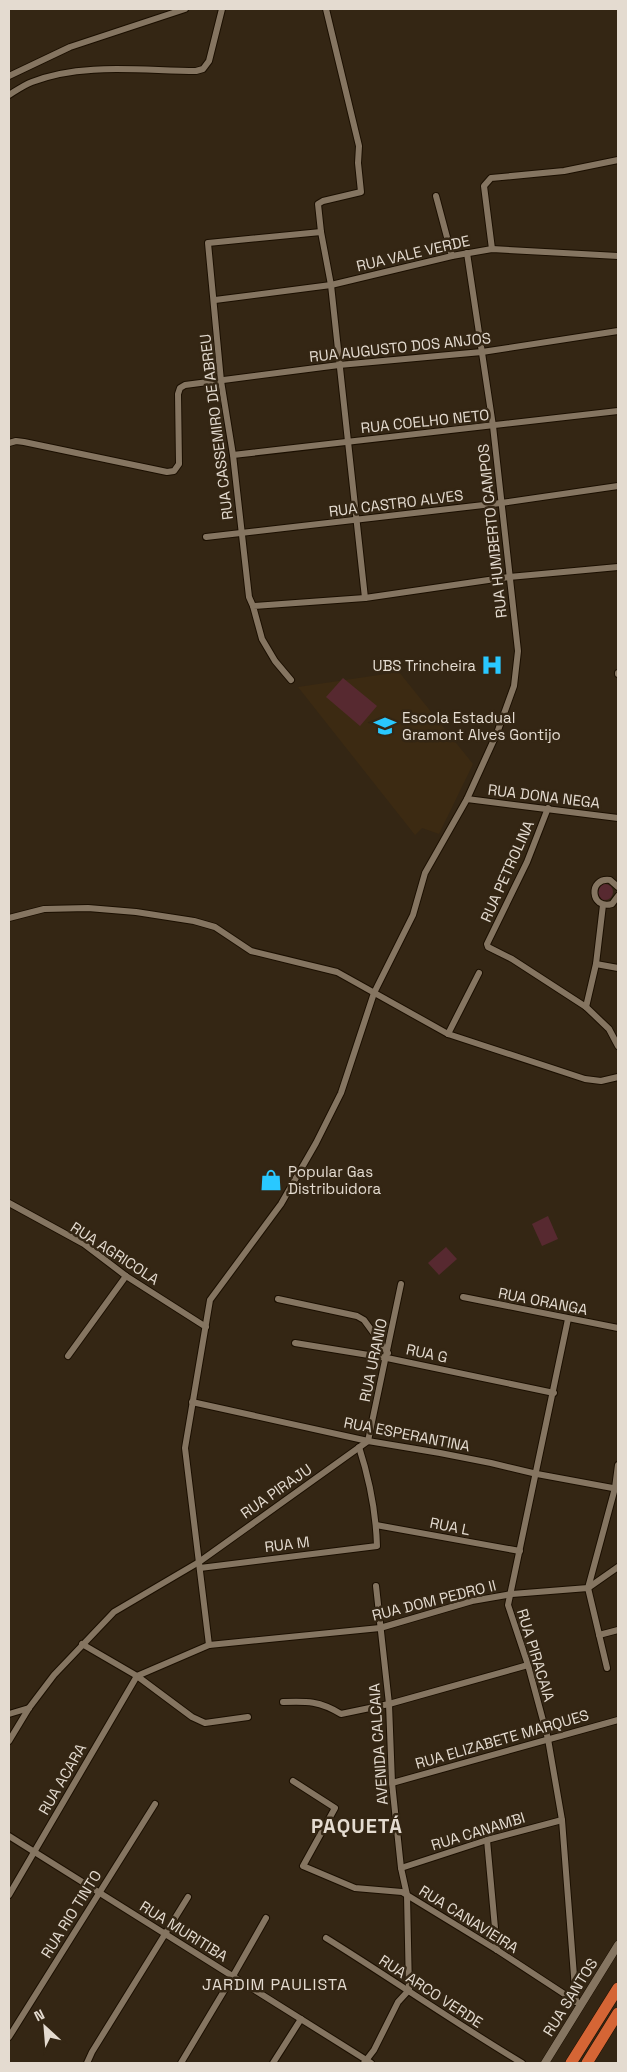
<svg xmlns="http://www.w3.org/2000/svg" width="627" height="2072" font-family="'Space Grotesk',sans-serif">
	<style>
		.built { fill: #3c2a12 }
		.green { fill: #572930 }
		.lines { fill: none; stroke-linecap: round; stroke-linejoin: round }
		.minor-casing { stroke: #1b0f01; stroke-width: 8 }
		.tertiary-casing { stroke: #1b0f01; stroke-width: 9 }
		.motorway-casing { stroke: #1b0f01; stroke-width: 12 }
		.minor { stroke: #857561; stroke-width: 6 }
		.tertiary { stroke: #857561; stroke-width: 8 }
		.motorway { stroke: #d56535; stroke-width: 11 }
		.labels { text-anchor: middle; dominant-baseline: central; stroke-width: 5; stroke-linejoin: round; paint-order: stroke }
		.street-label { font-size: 15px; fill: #e4dbd0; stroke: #342614 }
		.poi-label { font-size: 15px; fill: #e4dbd0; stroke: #342614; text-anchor: start }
		.neighbourhood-label { font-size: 16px; letter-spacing: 1px; fill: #e4dbd0; stroke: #342614 }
		.district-label { font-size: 20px; font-weight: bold; letter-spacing: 1px; fill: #e4dbd0; stroke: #342614 }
	</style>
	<rect width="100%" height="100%" fill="#342614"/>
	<path class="built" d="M 399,672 L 473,764 L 439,834 L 422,828 L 415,835 L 298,687 Z"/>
	<g class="green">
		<path d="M 343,678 L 377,706 L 360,726 L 326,697 Z"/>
		<circle cx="605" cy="892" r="8"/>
		<path d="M 548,1216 L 558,1239 L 542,1246 L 532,1224 Z"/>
		<path d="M 446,1247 L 457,1259 L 439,1275 L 428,1263 Z"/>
	</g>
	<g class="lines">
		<g class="minor-casing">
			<g id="minor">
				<path d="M 326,9 L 359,146 L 358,163 L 361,192 L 323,201 L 318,204 L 321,232 L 331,285 L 365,598"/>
				<path d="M 9,76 L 70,47 L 185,9"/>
				<path d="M 9,95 C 17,90 24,85 32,82 C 82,62 144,71 196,71 L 203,69 L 209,61 L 222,9"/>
				<path d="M 436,196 L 452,256"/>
				<path d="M 492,249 L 484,186 L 491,178 L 564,171 L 618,160"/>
				<path d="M 215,300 L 331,285 L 452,256 L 492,249 L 618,256"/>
				<path d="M 9,443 L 16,441 L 24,442 L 167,472 L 174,471 L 179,464 L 178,394 L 180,388 L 185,385 L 339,365 L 482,352 L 618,331"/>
				<path d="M 233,455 L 618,411"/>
				<path d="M 206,537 L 501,503 L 618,486"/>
				<path d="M 253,606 L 249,597 L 233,455 L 221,381 L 208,243 L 321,232"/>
				<path d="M 618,674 L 618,673"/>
				<path d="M 291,680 L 275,661 L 262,639 L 253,606 L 365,598 L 509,577 L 618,567"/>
				<path d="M 467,799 L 618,818"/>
				<path d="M 548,808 L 527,862 L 487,944 L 488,947 L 512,959 L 586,1007 L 609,1029 L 618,1046"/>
				<path d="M 618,887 L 610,880 C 588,877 590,910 612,904 L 618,896"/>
				<path d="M 9,918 L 44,909 L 88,908 L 136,912 L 194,921 L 215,927 L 251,951 L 337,972 L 448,1034 L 585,1079 L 601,1081 L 618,1077"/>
				<path d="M 596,964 L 618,968"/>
				<path d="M 586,1007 L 596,964 L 603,905"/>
				<path d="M 448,1034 L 479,973"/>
				<path d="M 9,1203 L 84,1244 L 126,1276 L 206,1327"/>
				<path d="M 463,1297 L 618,1328"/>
				<path d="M 278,1299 L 357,1316 L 364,1320 L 388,1353"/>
				<path d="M 568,1319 L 508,1605 L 528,1665 L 548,1739 L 562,1820 L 576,2002"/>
				<path d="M 295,1343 L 387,1358 L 554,1393"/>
				<path d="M 68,1356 L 126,1276"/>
				<path d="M 192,1402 L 368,1441 L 440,1453 L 491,1463 L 537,1474 L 618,1489"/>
				<path d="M 376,1525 L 520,1551"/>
				<path d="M 200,1568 L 377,1546 C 376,1513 369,1478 359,1447"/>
				<path d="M 376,1586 L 389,1704 L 392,1783 L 401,1868 L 407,1895 L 409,1990"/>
				<path d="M 599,1635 L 618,1630"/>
				<path d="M 82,1644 L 137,1676 L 192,1717 L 205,1723 L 248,1717"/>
				<path d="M 209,1645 L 185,1448 L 210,1300 L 281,1204 L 316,1143 L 341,1093 L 374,993 L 413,915 L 425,873 L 467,799 L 497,733 L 514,686 L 518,651 L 493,426 L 467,253"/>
				<path d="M 607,1668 L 588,1588 L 615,1488 L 618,1465"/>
				<path d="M 283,1702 C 307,1701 320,1701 341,1714 L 389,1704 L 528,1665"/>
				<path d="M 9,1714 L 29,1708"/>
				<path d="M 9,1741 L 29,1708 L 54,1675 L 114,1612 L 199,1562 L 368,1441 L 401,1284"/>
				<path d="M 293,1781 L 335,1808 L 303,1866 L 355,1888 L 402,1892 L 497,1950 L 578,2003"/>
				<path d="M 392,1783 L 618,1720"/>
				<path d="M 9,1836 L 371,2063"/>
				<path d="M 487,1840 L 497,1950"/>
				<path d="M 401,1868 L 487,1840 L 562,1820"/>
				<path d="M 9,1895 L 137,1676 L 209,1645 L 380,1628 L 472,1601 L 512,1594 L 588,1588 L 618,1567"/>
				<path d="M 326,1938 C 392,1979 455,2023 522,2063"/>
				<path d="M 9,2037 L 155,1804"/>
				<path d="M 87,2063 L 92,2052 L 188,1897"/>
				<path d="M 181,2063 L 233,1976 L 266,1918"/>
				<path d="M 273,2063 L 301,2019"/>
				<path d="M 364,2063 L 374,2050 L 398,2002 L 409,1990"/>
			</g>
		</g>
		<g class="tertiary-casing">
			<path id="tertiary" d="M 545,2063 L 618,1945"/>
		</g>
		<g class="motorway-casing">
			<g id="motorway">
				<path d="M 571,2063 L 618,1988"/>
				<path d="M 587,2063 L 618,2013"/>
			</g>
		</g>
		<use href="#minor" class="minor"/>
		<use href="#tertiary" class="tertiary"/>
		<use href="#motorway" class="motorway"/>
	</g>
	<defs>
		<g id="hospital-bare" transform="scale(1.725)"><path d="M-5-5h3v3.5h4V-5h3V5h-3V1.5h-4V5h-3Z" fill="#29c8ff" stroke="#342614" stroke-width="2.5" paint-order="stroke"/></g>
		<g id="school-bare" transform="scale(1.725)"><path d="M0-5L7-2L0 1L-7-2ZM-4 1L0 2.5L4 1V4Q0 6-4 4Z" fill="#29c8ff" stroke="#342614" stroke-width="2.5" paint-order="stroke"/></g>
		<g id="shop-bare" transform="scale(1.725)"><path d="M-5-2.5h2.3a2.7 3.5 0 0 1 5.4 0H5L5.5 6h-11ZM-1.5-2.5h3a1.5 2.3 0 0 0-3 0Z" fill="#29c8ff" stroke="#342614" stroke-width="2.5" paint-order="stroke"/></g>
	</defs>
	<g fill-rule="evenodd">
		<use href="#hospital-bare" x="492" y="665"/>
		<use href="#school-bare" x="385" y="726"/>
		<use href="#shop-bare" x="271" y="1180"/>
	</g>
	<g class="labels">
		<g class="street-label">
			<text transform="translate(413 253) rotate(-13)">RUA VALE VERDE</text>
			<text transform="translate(400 347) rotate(-6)">RUA AUGUSTO DOS ANJOS</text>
			<text transform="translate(425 421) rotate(-6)">RUA COELHO NETO</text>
			<text transform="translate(216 427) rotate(-97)">RUA CASSEMIRO DE ABREU</text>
			<text transform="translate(396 503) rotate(-7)">RUA CASTRO ALVES</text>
			<text transform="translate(492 531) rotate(-96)">RUA HUMBERTO CAMPOS</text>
			<text transform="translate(544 796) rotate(7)">RUA DONA NEGA</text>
			<text transform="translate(507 871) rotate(-66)">RUA PETROLINA</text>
			<text transform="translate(115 1253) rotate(33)">RUA AGRICOLA</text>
			<text transform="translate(543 1301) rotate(11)">RUA ORANGA</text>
			<text transform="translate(427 1353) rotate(12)">RUA G</text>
			<text transform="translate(373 1360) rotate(-78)">RUA URANIO</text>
			<text transform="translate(407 1434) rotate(11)">RUA ESPERANTINA</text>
			<text transform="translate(276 1491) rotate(-35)">RUA PIRAJU</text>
			<text transform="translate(450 1526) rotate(11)">RUA L</text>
			<text transform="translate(287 1544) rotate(-7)">RUA M</text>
			<text transform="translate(434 1600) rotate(-14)">RUA DOM PEDRO II</text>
			<text transform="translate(536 1655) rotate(73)">RUA PIRACAIA</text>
			<text transform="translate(502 1739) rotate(-16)">RUA ELIZABETE MARQUES</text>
			<text transform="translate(378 1744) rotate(-94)">AVENIDA CALCAIA</text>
			<text transform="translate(62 1779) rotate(-60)">RUA ACARA</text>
			<text transform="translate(478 1831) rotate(-17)">RUA CANAMBI</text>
			<text transform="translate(71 1914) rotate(-58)">RUA RIO TINTO</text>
			<text transform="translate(469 1919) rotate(32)">RUA CANAVIEIRA</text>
			<text transform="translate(184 1931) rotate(32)">RUA MURITIBA</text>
			<text transform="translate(431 1991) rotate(33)">RUA ARCO VERDE</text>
			<text transform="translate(570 1997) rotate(-58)">RUA SANTOS</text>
		</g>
		<g class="poi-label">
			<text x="476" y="665" text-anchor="end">UBS Trincheira</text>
			<text x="402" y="717">Escola Estadual<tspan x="402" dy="17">Gramont Alves Gontijo</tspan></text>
			<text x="288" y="1171">Popular Gas<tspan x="288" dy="17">Distribuidora</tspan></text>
		</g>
		<g class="neighbourhood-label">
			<text x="275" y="1984">JARDIM PAULISTA</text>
		</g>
		<g class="district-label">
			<text x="357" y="1826">PAQUETÁ</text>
		</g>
	</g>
	<rect width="627" height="2072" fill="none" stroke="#e4dbd0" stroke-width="20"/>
	<g transform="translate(45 2027) rotate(334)" stroke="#342614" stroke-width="4" paint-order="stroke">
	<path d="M0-4L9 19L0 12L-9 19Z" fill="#e4dbd0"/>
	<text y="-8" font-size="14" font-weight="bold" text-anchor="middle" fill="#e4dbd0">N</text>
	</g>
</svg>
